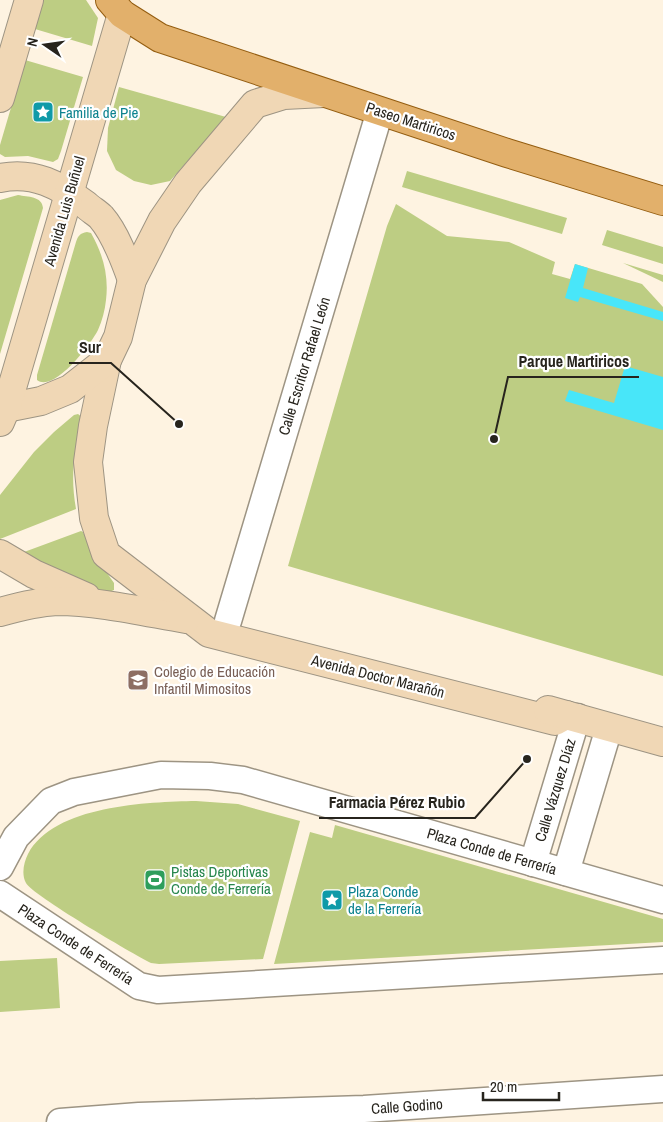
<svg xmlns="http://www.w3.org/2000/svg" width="663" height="1122" font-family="'Archivo Narrow',sans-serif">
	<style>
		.green { fill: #bdcd83 }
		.water { fill: #48e6f9 }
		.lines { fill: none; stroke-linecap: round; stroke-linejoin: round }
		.street-casing { stroke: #9d9483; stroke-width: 29 }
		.secondary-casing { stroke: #9d9483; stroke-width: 30 }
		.primary-casing { stroke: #945d10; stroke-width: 30 }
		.street { stroke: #fff; stroke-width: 26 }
		.secondary { stroke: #f0d7b5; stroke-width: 28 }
		.primary { stroke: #e2b06b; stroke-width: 28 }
		.labels { text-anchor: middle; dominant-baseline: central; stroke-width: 4.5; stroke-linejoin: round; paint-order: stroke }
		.culture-label { font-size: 15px; fill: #0d838f; stroke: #fff; text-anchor: start }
		.street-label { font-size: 15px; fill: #27241d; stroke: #fff }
		.education-label { font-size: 15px; fill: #785e54; stroke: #fff; text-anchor: start }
		.leisure-label { font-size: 15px; fill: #27864d; stroke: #fff; text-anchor: start }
		.leader { fill: none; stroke: #27241d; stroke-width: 2 }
		.callout-dot { fill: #27241d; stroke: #fff; stroke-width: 2 }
		.callout-label { font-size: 16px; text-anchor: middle; font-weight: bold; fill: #27241d; stroke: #fff; stroke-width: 4.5; stroke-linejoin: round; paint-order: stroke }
	</style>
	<rect width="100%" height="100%" fill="#fef3e1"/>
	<g class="green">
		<path d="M 43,0 L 86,0 L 98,18 L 92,46 L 35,29 Z"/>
		<path d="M 25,60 L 83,77 L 61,151 L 58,159 L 53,162 L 28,156 L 5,157 L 0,154 L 0,145 Z"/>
		<path d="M 119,87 L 226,117 L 170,181 L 151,185 L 134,181 L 116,170 L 107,151 L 108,128 Z"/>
		<path d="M 407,171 L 567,218 L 562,234 L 402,187 Z"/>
		<path d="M 18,195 C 28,197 42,196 43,208 L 0,354 L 0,200 Z"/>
		<path d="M 396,204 L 447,236 L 509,242 L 555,262 L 552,274 L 570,279 L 575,264 L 642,284 L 663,307 L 663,676 L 288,566 L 387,226 Z"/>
		<path d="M 607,230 L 663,247 L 663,264 L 602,245 Z"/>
		<path d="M 87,232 L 91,233 C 103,254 109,276 106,300 C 105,310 102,321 98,330 C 91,344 54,393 37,380 L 37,375 L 76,242 C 78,236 80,233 87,232 Z"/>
		<path d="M 623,263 L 663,275 L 663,282 Z"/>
		<path d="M 78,414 L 83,418 L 83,420 C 74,454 70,474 76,509 L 0,539 L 0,495 L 34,452 L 54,432 L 74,415 Z"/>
		<path d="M 81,531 L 83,532 L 93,553 L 114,583 L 114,590 L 107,593 L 68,581 L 16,555 Z"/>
		<path d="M 196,801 L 238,804 L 300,821 L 263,959 L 159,964 L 151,963 C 133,954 32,895 26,883 C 21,874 24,862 28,854 C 54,805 148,802 196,801 Z"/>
		<path d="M 335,825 L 663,919 L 663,942 L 274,964 L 310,832 L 332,838 Z"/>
		<path d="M 57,958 L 60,1008 L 0,1012 L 0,961 Z"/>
	</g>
	<g class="water">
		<path d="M 575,264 L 588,268 L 583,288 L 663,312 L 663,321 L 580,297 L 578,302 L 565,298 Z"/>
		<path d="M 625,366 L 663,377 L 663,430 L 565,401 L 569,390 L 614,403 Z"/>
	</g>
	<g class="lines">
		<g class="street-casing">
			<g id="street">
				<path d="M 228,621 L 380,111"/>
				<path d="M 533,863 L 577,717"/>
				<path d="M 0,867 L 16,837 L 51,801 L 74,792 L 161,775 L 210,776 L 243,780 L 663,900"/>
				<path d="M 566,872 L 609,728"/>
				<path d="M 0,894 L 139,986 L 158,990 L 663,960"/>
				<path d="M 60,1122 L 139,1116 L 364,1109 L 663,1089"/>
			</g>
		</g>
		<g class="secondary-casing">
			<g id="secondary">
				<path d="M 324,93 L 284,95 L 255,104 L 188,183 L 162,221 L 132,280 L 118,337 L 107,360 L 93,426 L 88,462 L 94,518 L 106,554 L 209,633 L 555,721 L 566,715"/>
				<path d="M 0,98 L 29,0"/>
				<path d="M 0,178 C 34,171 59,185 86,205 C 90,209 97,213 101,217 C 115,233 125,260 132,280"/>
				<path d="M 0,408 L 6,408 L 41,401 L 70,389 L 107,360"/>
				<path d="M 0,422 L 6,408 L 122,14"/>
				<path d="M 0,554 L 34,574 L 86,597"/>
				<path d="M 0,612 C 18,607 37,602 57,601 C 98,601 145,612 186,619"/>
				<path d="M 548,710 L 663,742"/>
			</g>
		</g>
		<g class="primary-casing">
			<path id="primary" d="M 110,0 L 122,14 L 160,38 L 507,153 L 663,201"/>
		</g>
		<use href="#street" class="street"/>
		<use href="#secondary" class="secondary"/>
		<use href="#primary" class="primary"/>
	</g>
	<defs>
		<g id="sight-square" transform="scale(1.125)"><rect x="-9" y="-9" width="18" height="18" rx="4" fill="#0f9aa8" stroke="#fff"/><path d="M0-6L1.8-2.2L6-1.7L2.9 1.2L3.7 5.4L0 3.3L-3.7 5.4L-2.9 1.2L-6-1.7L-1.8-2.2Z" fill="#fff"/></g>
		<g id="school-square" transform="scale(1.125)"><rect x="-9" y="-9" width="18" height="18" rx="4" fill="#8d6e63" stroke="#fff"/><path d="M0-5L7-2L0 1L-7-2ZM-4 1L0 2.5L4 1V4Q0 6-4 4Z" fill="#fff"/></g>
		<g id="stadium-square" transform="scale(1.125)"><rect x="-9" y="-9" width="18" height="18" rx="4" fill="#2e9e5b" stroke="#fff"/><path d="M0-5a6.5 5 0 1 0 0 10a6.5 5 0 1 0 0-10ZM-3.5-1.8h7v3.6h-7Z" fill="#fff"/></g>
	</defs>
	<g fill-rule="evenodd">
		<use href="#sight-square" x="43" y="112"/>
		<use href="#school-square" x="138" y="680"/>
		<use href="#stadium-square" x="155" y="880"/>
		<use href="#sight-square" x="332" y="900"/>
	</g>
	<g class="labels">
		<g class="culture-label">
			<text x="59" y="112">Familia de Pie</text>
			<text x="348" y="891">Plaza Conde<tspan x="348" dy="17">de la Ferrería</tspan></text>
		</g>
		<g class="street-label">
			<text transform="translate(411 121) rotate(18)">Paseo Martiricos</text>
			<text transform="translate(64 211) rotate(-74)">Avenida Luis Buñuel</text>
			<text transform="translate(304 366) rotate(-73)">Calle Escritor Rafael León</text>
			<text transform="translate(378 676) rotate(14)">Avenida Doctor Marañón</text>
			<text transform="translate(555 790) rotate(-73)">Calle Vázquez Díaz</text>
			<text transform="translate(492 851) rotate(16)">Plaza Conde de Ferrería</text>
			<text transform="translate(76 944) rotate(33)">Plaza Conde de Ferrería</text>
			<text transform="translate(407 1106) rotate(-4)">Calle Godino</text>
		</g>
		<g class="education-label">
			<text x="154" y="671">Colegio de Educación<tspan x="154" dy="17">Infantil Mimositos</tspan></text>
		</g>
		<g class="leisure-label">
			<text x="171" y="871">Pistas Deportivas<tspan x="171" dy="17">Conde de Ferrería</tspan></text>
		</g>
	</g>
	<path class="leader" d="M179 424L111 363H69M494 439L508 377H639M527 759L475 818H319"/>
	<g class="callout-dot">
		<circle cx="179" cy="424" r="5"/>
		<circle cx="494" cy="439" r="5"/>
		<circle cx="527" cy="759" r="5"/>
	</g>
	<g class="callout-label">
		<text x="90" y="353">Sur</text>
		<text x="574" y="367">Parque Martiricos</text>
		<text x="397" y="808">Farmacia Pérez Rubio</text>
	</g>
	<g transform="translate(45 45) rotate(283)" stroke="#ffffff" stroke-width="4" paint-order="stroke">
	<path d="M0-4L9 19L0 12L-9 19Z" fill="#27241d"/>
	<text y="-8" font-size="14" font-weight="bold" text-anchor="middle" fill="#27241d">N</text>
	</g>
	<path d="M483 1092v8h76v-8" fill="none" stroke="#27241d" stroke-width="2.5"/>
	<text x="490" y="1092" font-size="15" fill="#27241d" stroke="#ffffff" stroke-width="4" paint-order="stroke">20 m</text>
</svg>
